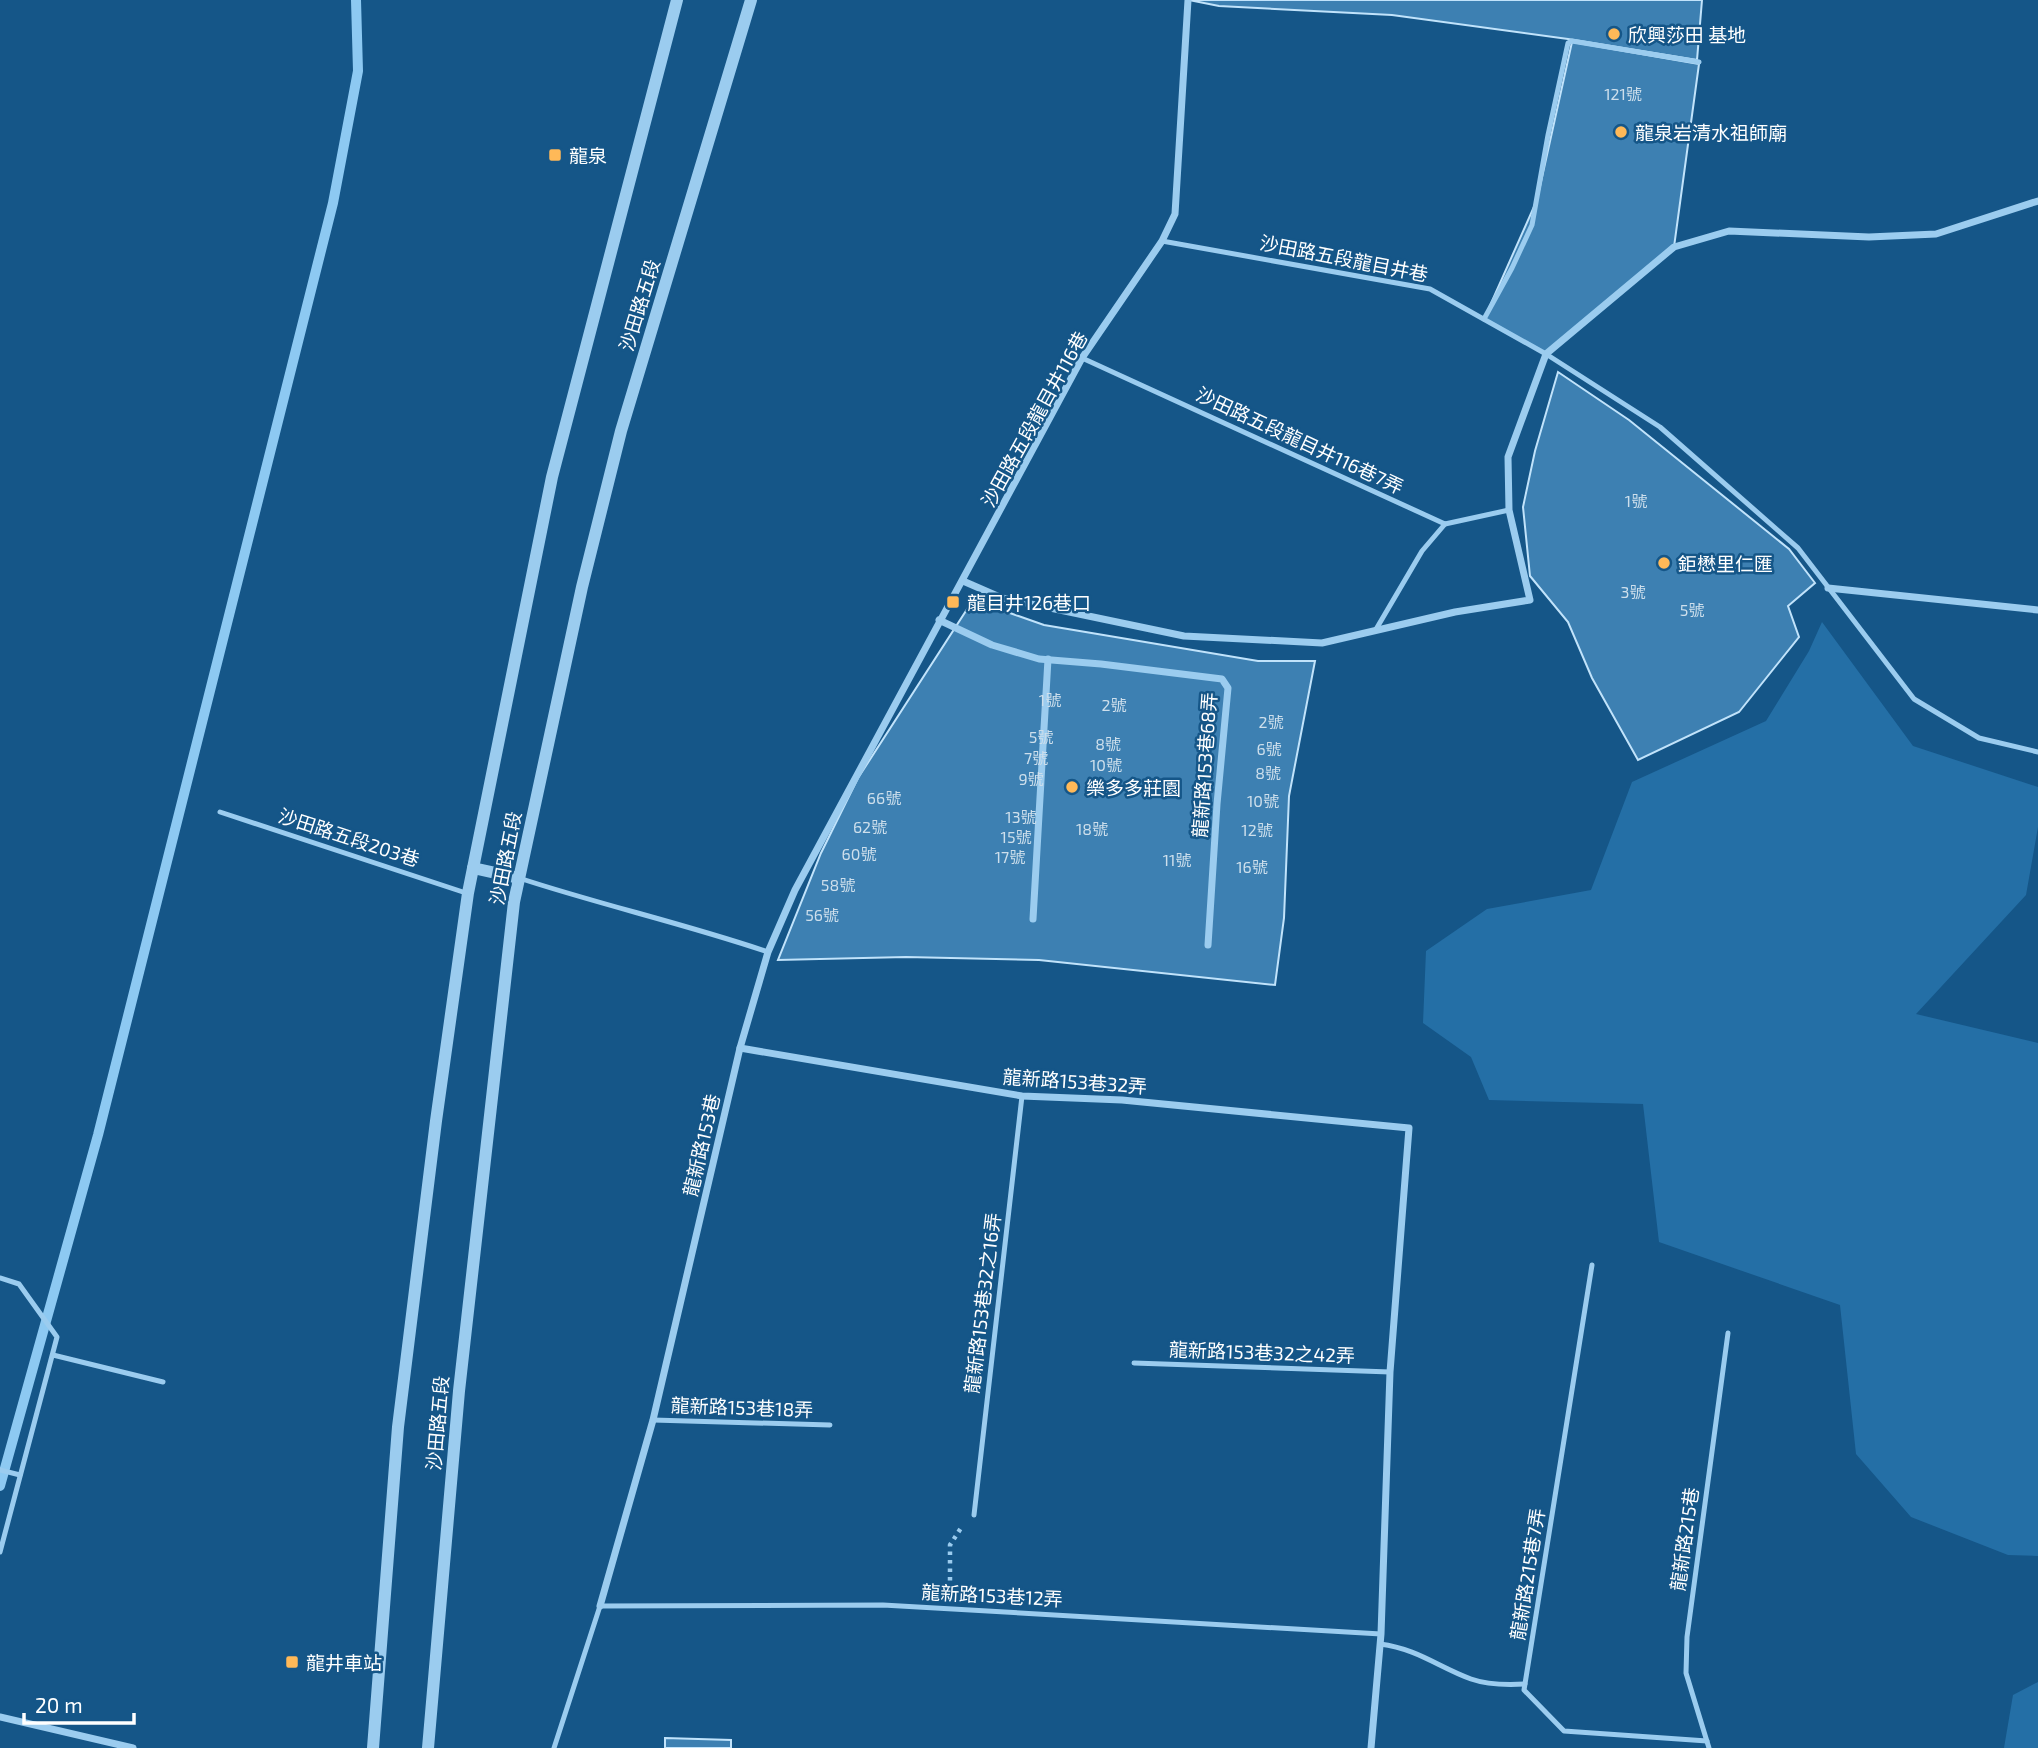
<svg xmlns="http://www.w3.org/2000/svg" width="2038" height="1748" font-family="'Exo 2','Noto Sans TC',sans-serif">
	<style>
		.green { fill: #246fa6 }
		.lines { fill: none; stroke-linecap: round; stroke-linejoin: round }
		.stream { stroke: #8dc9f2; stroke-width: 10 }
		.building { fill: #3d80b2; stroke: #c1e3fb; stroke-width: 2 }
		.path { stroke: #9bccef; stroke-width: 4.5; stroke-dasharray: 3.5 5; stroke-linecap: butt }
		.service { stroke: #9bccef; stroke-width: 5 }
		.minor { stroke: #9bccef; stroke-width: 7 }
		.tertiary { stroke: #9bccef; stroke-width: 12 }
		.poi-dot { fill: #ffb958; stroke: #155688; stroke-width: 2.5 }
		.labels { text-anchor: middle; dominant-baseline: central; stroke-width: 5; stroke-linejoin: round; paint-order: stroke }
		.number-label { font-size: 16px; fill: #cedfec }
		.poi-label { font-size: 19px; fill: #fff; stroke: #155688; text-anchor: start }
		.street-label { font-size: 19px; fill: #fff; stroke: #155688 }
	</style>
	<rect width="100%" height="100%" fill="#155688"/>
	<g class="green">
		<path d="M 1822,622 L 1913,746 L 2038,787 L 2038,827 L 2026,895 L 1916,1014 L 2038,1043 L 2038,1556 L 2008,1555 L 1911,1517 L 1856,1454 L 1840,1305 L 1659,1242 L 1643,1104 L 1489,1100 L 1471,1057 L 1423,1023 L 1426,951 L 1487,909 L 1591,890 L 1632,782 L 1766,721 L 1809,651 Z"/>
		<path d="M 2038,1682 L 2038,1748 L 2004,1748 L 2013,1695 Z"/>
	</g>
	<g class="lines">
		<path class="stream" d="M 0,1486 L 98,1135 L 333,203 L 358,71 L 356,0"/>
	</g>
	<g class="building">
		<path d="M 1189,0 L 1702,0 L 1697,60 L 1568,39 L 1392,15 L 1219,6 Z"/>
		<path d="M 1572,42 L 1699,64 L 1674,247 L 1546,354 L 1484,319 L 1537,200 Z"/>
		<path d="M 1558,372 L 1629,420 L 1789,549 L 1815,583 L 1788,606 L 1799,637 L 1739,712 L 1638,760 L 1592,678 L 1568,622 L 1530,576 L 1523,507 L 1535,451 Z"/>
		<path d="M 973,600 L 1044,625 L 1258,661 L 1315,661 L 1289,796 L 1284,918 L 1275,985 L 1039,960 L 906,957 L 778,960 L 821,853 L 858,778 Z"/>
		<path d="M 665,1738 L 731,1740 L 731,1748 L 665,1748 Z"/>
	</g>
	<g class="lines">
		<path class="path" d="M 950,1589 L 950,1545 L 961,1528"/>
		<g class="service">
			<path d="M 1162,241 L 1430,289 L 1546,354 L 1660,427 L 1798,548 L 1914,699 L 1979,738 L 2038,752"/>
			<path d="M 1484,319 L 1512,268 L 1532,225 L 1548,135 L 1568,43 L 1572,41 L 1699,62"/>
			<path d="M 1082,358 L 1445,524 L 1509,510"/>
			<path d="M 1375,631 L 1422,551 L 1445,524"/>
			<path d="M 220,812 L 466,893"/>
			<path d="M 519,878 C 601,905 686,924 768,952"/>
			<path d="M 1592,1265 L 1524,1690 L 1564,1731 L 1707,1741"/>
			<path d="M 0,1278 L 19,1284 L 57,1337 L 0,1552"/>
			<path d="M 53,1355 L 163,1382"/>
			<path d="M 1134,1363 L 1390,1372"/>
			<path d="M 653,1420 L 830,1425"/>
			<path d="M 0,1470 L 20,1475"/>
			<path d="M 974,1515 L 1022,1096"/>
			<path d="M 1380,1644 C 1418,1649 1438,1667 1471,1679 C 1488,1685 1508,1685 1525,1684"/>
			<path d="M 554,1748 L 600,1606 L 883,1605 L 1381,1634"/>
			<path d="M 1709,1748 L 1686,1673 L 1687,1637 L 1728,1333"/>
		</g>
		<g class="minor">
			<path d="M 963,581 L 1002,598 L 1184,636 L 1322,643 L 1455,612 L 1530,600 L 1509,510 L 1508,457 L 1546,354 L 1674,247 L 1729,231 L 1869,237 L 1936,234 L 2038,201"/>
			<path d="M 1828,588 L 2038,610"/>
			<path d="M 939,620 L 992,645 L 1039,659 L 1101,664 L 1222,679 L 1228,688 L 1217,804 L 1208,945"/>
			<path d="M 1033,919 L 1048,659"/>
			<path d="M 740,1048 L 1022,1096 L 1122,1100 L 1409,1128 L 1390,1372 L 1381,1634 L 1371,1748"/>
			<path d="M 600,1606 L 653,1420 L 740,1048 L 768,952 L 795,890 L 1082,358 L 1162,241 L 1175,214 L 1188,0"/>
			<path d="M 0,1717 L 133,1748"/>
		</g>
		<g class="tertiary">
			<path d="M 473,868 L 519,878"/>
			<path d="M 373,1748 L 398,1427 L 436,1121 L 468,893 L 552,477 L 677,0"/>
			<path d="M 428,1748 L 459,1391 L 514,902 L 582,587 L 621,431 L 751,0"/>
		</g>
	</g>
	<g class="poi-dot">
		<circle cx="1614" cy="34" r="7"/>
		<circle cx="1621" cy="132" r="7"/>
		<rect x="548" y="148" width="14" height="14" rx="3.5"/>
		<circle cx="1664" cy="563" r="7"/>
		<rect x="946" y="595" width="14" height="14" rx="3.5"/>
		<circle cx="1072" cy="787" r="7"/>
		<rect x="285" y="1655" width="14" height="14" rx="3.5"/>
	</g>
	<g class="labels">
		<g class="number-label">
			<text x="1623" y="93">121號</text>
			<text x="1636" y="500">1號</text>
			<text x="1633" y="591">3號</text>
			<text x="1692" y="609">5號</text>
			<text x="1050" y="699">1號</text>
			<text x="1114" y="704">2號</text>
			<text x="1271" y="721">2號</text>
			<text x="1041" y="736">5號</text>
			<text x="1108" y="743">8號</text>
			<text x="1269" y="748">6號</text>
			<text x="1036" y="757">7號</text>
			<text x="1106" y="764">10號</text>
			<text x="1268" y="772">8號</text>
			<text x="1031" y="778">9號</text>
			<text x="884" y="797">66號</text>
			<text x="1263" y="800">10號</text>
			<text x="1021" y="816">13號</text>
			<text x="870" y="826">62號</text>
			<text x="1092" y="828">18號</text>
			<text x="1257" y="829">12號</text>
			<text x="1016" y="836">15號</text>
			<text x="859" y="853">60號</text>
			<text x="1010" y="856">17號</text>
			<text x="1177" y="859">11號</text>
			<text x="1252" y="866">16號</text>
			<text x="838" y="884">58號</text>
			<text x="822" y="914">56號</text>
		</g>
		<g class="poi-label">
			<text x="1628" y="34">欣興莎田 基地</text>
			<text x="1635" y="132">龍泉岩清水祖師廟</text>
			<text x="569" y="155">龍泉</text>
			<text x="1678" y="563">鉅懋里仁匯</text>
			<text x="967" y="602">龍目井126巷口</text>
			<text x="1086" y="787">樂多多莊園</text>
			<text x="306" y="1662">龍井車站</text>
		</g>
		<g class="street-label">
			<text transform="translate(1344 258) rotate(11)">沙田路五段龍目井巷</text>
			<text transform="translate(639 305) rotate(-73)">沙田路五段</text>
			<text transform="translate(1034 419) rotate(-61)">沙田路五段龍目井116巷</text>
			<text transform="translate(1300 440) rotate(25)">沙田路五段龍目井116巷7弄</text>
			<text transform="translate(1204 765) rotate(-86)">龍新路153巷68弄</text>
			<text transform="translate(349 837) rotate(18)">沙田路五段203巷</text>
			<text transform="translate(505 858) rotate(-79)">沙田路五段</text>
			<text transform="translate(1075 1081) rotate(4)">龍新路153巷32弄</text>
			<text transform="translate(701 1145) rotate(-77)">龍新路153巷</text>
			<text transform="translate(982 1303) rotate(-83)">龍新路153巷32之16弄</text>
			<text transform="translate(1262 1352) rotate(2)">龍新路153巷32之42弄</text>
			<text transform="translate(742 1407) rotate(2)">龍新路153巷18弄</text>
			<text transform="translate(437 1423) rotate(-85)">沙田路五段</text>
			<text transform="translate(1684 1539) rotate(-82)">龍新路215巷</text>
			<text transform="translate(1527 1574) rotate(-81)">龍新路215巷7弄</text>
			<text transform="translate(992 1595) rotate(3)">龍新路153巷12弄</text>
		</g>
	</g>
	<path d="M24 1713v10h110v-10" fill="none" stroke="#ffffff" stroke-width="3.5"/>
	<text x="35" y="1713" font-size="21" fill="#ffffff" stroke="#155688" stroke-width="5" paint-order="stroke">20 m</text>
</svg>
